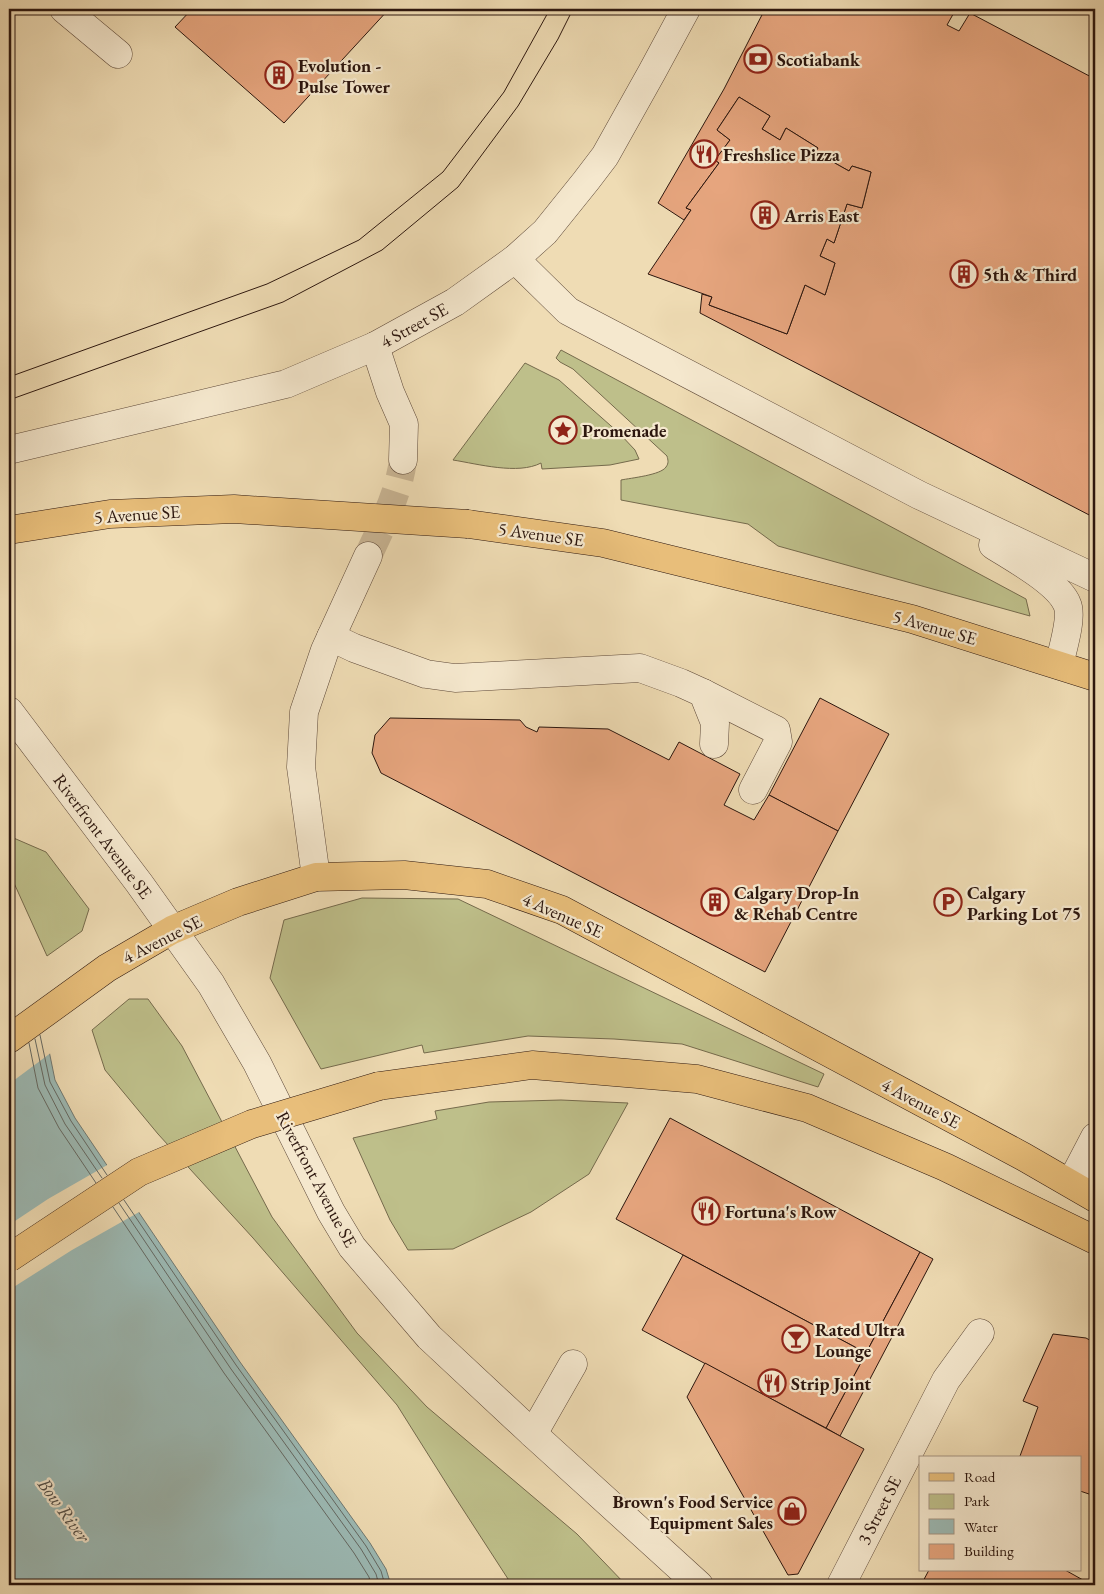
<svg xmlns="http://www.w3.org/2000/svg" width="1104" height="1594" font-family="'EB Garamond',serif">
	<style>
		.green { fill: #bebf8a; stroke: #756a4c }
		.water { fill: #9cbab5; stroke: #6f7872 }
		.pier { fill: #efdcb4 }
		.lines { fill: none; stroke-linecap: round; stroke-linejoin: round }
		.shore { stroke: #646862; stroke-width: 1 }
		.building { fill: #e6a57e; stroke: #2c160e }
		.minor-tunnel { stroke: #c8b493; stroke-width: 28; stroke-dasharray: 28 14; stroke-linecap: butt }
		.minor-casing { stroke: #5d4838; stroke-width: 29 }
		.major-casing { stroke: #2c160e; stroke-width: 29 }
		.highway-casing { stroke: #2c160e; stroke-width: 29 }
		.minor { stroke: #f5e8ce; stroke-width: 28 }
		.major { stroke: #e8be7a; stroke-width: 28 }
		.highway { stroke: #e8be7a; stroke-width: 28 }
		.tram { stroke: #2c160e; stroke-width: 1 }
		.major-bridge-casing { stroke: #2c160e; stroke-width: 29; stroke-linecap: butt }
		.highway-bridge-casing { stroke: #2c160e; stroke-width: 29; stroke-linecap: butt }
		.major-bridge { stroke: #e8be7a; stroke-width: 28 }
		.highway-bridge { stroke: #e8be7a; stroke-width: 28 }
		.labels { text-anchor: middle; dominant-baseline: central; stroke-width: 4.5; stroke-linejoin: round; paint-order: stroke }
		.poi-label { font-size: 18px; font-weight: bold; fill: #2c160e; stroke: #f5e8ce; text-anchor: start }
		.street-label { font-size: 18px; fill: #2c160e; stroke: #f5e8ce }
		.water-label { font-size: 19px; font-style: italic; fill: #534f48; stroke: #f5e8ce }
	</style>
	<rect width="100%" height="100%" fill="#efdcb4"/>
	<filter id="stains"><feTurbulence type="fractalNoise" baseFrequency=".004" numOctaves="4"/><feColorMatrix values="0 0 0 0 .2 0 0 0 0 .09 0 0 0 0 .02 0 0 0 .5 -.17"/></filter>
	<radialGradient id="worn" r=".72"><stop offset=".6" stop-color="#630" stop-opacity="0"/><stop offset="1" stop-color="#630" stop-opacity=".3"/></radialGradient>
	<g class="green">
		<path d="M 561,350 L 1026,599 L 1030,616 L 778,546 L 748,524 L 621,500 L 621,480 C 631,478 661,475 666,467 C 669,463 668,460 667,456 L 573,369 L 560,362 L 556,358 Z"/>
		<path d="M 525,363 L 559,380 L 619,433 L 635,450 L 639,459 L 610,465 L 542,469 L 541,463 C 518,475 478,464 453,460 Z"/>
		<path d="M 9,836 L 46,852 L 89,909 L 82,931 L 47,956 L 9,872 Z"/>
		<path d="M 362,898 L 458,899 L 824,1074 L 818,1087 L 682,1044 L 614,1039 L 528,1036 L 424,1053 L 422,1045 L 321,1069 L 270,978 L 284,920 Z"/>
		<path d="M 129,999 L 148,999 L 182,1046 L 272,1217 L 357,1333 L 427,1407 L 577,1534 L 626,1585 L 514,1585 L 510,1582 L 453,1494 L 397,1405 L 253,1238 L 158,1134 L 105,1070 L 92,1030 Z"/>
		<path d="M 561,1100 L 628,1103 L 589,1174 L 531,1212 L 453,1249 L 408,1250 L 390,1220 L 353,1138 L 437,1119 L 435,1111 L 489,1102 Z"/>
	</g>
	<path class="water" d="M 9,993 L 46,1036 L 55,1080 L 75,1118 L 240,1362 L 370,1543 L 386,1569 L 391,1585 L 9,1585 Z"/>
	<g class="pier">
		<path d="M 9,991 L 37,1012 L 48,1035 L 52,1052 L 9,1084 Z"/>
		<path d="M 109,1164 L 141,1211 L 72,1250 L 9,1290 L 9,1225 L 48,1199 Z"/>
	</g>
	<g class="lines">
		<g class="shore">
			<path d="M 40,1035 L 50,1082 L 71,1121 L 107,1175"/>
			<path d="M 35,1039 L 45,1085 L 65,1124 L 102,1178"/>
			<path d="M 29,1043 L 38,1088 L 59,1128 L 96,1183"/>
			<path d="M 124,1200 L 236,1365 L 366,1546 L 381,1571 L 385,1585"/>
			<path d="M 119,1203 L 231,1369 L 361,1549 L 376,1574 L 379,1585"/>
			<path d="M 113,1207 L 224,1373 L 354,1553 L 369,1577 L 371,1585"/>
		</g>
	</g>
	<g class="building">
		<path d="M 192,9 L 389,9 L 284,123 L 175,27 Z"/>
		<path d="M 765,9 L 956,9 L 947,25 L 959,31 L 970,13 L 1095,79 L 1095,518 L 700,313 L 702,294 L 712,297 L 709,305 L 787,334 L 805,285 L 825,295 L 835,263 L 820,256 L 827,239 L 834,243 L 847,204 L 862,208 L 871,172 L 852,166 L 849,171 L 815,152 L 818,148 L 786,128 L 780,140 L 762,129 L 770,116 L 739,97 L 717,130 L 730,140 L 715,160 L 719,163 L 686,208 L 691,210 L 684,220 L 658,203 L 724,89 Z"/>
		<path d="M 739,97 L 770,116 L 762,129 L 780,140 L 786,128 L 818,148 L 815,152 L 849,171 L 852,166 L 871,172 L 862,208 L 847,204 L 834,243 L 827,239 L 820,256 L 835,263 L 825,295 L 805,285 L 787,334 L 709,305 L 712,297 L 648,274 L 691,210 L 686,208 L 719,163 L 715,160 L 730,140 L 717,130 Z"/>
		<path d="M 820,698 L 889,734 L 838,831 L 769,795 Z"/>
		<path d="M 390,718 L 520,720 L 526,727 L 537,732 L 539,727 L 608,729 L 669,760 L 679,742 L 740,774 L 724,805 L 754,820 L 769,795 L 838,831 L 765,972 L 381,773 L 372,753 L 375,735 Z"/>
		<path d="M 670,1118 L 920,1252 L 866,1353 L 616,1219 Z"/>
		<path d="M 920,1252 L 933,1259 L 840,1436 L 826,1428 Z"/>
		<path d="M 683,1255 L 866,1353 L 826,1428 L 642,1330 Z"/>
		<path d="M 1053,1334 L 1086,1338 L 1095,1343 L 1095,1496 L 1080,1491 L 1080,1458 L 1024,1458 L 1020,1456 L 1038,1407 L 1023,1401 Z"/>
		<path d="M 705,1363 L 864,1449 L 798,1574 L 788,1575 L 687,1397 Z"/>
		<path d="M 929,1570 L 1065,1570 L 1092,1585 L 921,1585 Z"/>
	</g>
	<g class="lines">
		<path class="minor-tunnel" d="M 368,556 C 382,526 399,493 403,460"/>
		<g class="minor-casing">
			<g id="minor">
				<path d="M 64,9 L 118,54"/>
				<path d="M 515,259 L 568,311 L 583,319 L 919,495 L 1095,578"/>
				<path d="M 375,346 L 390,392 L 404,424 L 403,460"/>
				<path d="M 9,450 L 286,384 L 375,346 L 455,302 L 515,259 L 545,232 L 586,181 L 605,156 L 652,72 L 686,9"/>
				<path d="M 993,545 C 1013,558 1058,582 1067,604 C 1073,617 1062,651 1059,665"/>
				<path d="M 331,637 L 354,648 L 426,674 L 455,678 L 640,668 L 681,683 L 703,693 L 715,723 L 714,744"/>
				<path d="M 703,693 L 776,730 L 778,742 L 753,790"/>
				<path d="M 9,711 L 139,883 L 211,984 L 257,1063 L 331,1212 L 352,1247 L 429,1337 L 533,1434 L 699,1585"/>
				<path d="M 316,877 L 301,767 L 304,712 L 325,650 L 368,556"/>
				<path d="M 1071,1183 L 1095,1137"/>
				<path d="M 533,1434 L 573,1364"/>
				<path d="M 841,1585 L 946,1380 L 980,1333"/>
			</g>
		</g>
		<g class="major-casing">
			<g id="major">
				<path d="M 468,524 L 603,543 L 912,619 L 1095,677"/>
				<path d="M 9,1039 L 107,968 L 172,930 L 238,902 L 316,877 L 404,875 L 487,884 L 562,910 L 1024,1157 L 1095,1198"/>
			</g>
		</g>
		<g class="highway-casing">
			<path id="highway" d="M 379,1086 L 532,1065 L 697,1079 L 807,1108 L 945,1167 L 1095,1240"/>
		</g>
		<use href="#minor" class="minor"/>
		<use href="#major" class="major"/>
		<use href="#highway" class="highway"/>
		<g class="tram">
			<path d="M 9,377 L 267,284 L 359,240 L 443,172 L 504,92 L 550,9"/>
			<path d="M 9,400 L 283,302 L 382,250 L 458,187 L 518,106 L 558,39 L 573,9"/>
		</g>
		<g class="major-bridge-casing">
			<path id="major-bridge" d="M 9,530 L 110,514 L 234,509 L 468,524"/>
		</g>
		<g class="highway-bridge-casing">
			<path id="highway-bridge" d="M 9,1258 L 139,1172 L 252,1124 L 379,1086"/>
		</g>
		<use href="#major-bridge" class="major-bridge"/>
		<use href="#highway-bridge" class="highway-bridge"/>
	</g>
	<defs>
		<g id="bank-ring" transform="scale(1.4375)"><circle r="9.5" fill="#f5e8ce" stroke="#8f2418" stroke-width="1.5"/><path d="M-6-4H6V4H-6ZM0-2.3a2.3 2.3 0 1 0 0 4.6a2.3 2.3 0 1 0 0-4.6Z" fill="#8f2418"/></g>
		<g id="building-ring" transform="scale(1.4375)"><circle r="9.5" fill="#f5e8ce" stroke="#8f2418" stroke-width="1.5"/><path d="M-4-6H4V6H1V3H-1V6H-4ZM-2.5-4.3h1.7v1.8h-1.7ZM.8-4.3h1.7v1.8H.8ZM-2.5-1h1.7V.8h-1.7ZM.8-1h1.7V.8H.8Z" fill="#8f2418"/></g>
		<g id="restaurant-ring" transform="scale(1.4375)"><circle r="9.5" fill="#f5e8ce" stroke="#8f2418" stroke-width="1.5"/><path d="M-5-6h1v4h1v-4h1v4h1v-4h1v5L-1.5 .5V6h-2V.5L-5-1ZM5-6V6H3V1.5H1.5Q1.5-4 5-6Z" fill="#8f2418"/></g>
		<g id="sight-ring" transform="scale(1.4375)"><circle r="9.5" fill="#f5e8ce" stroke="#8f2418" stroke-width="1.5"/><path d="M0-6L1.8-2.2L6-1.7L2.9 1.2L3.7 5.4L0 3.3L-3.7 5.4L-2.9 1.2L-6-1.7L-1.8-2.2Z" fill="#8f2418"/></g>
		<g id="parking-ring" transform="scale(1.4375)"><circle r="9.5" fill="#f5e8ce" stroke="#8f2418" stroke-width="1.5"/><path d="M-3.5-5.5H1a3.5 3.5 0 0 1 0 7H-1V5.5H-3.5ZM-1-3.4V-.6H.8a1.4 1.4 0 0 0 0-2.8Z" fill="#8f2418"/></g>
		<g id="bar-ring" transform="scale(1.4375)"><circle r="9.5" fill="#f5e8ce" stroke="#8f2418" stroke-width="1.5"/><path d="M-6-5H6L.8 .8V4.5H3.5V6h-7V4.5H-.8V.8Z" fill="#8f2418"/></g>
		<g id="shop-ring" transform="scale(1.4375)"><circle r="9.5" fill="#f5e8ce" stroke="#8f2418" stroke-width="1.5"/><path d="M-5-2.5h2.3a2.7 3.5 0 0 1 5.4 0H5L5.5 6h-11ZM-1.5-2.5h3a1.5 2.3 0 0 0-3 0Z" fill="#8f2418"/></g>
	</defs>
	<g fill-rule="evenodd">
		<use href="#bank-ring" x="758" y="59"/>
		<use href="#building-ring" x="279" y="75"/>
		<use href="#restaurant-ring" x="704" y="154"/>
		<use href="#building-ring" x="765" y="215"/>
		<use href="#building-ring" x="964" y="274"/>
		<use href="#sight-ring" x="563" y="430"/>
		<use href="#building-ring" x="715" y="902"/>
		<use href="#parking-ring" x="948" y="902"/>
		<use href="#restaurant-ring" x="706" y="1211"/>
		<use href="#bar-ring" x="796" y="1339"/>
		<use href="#restaurant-ring" x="772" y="1383"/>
		<use href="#shop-ring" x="792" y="1511"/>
	</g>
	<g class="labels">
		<g class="poi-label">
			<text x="777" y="59">Scotiabank</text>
			<text x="298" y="65">Evolution -<tspan x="298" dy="21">Pulse Tower</tspan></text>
			<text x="723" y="154">Freshslice Pizza</text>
			<text x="784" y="215">Arris East</text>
			<text x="983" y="274">5th &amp; Third</text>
			<text x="582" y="430">Promenade</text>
			<text x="734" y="892">Calgary Drop-In<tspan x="734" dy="21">&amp; Rehab Centre</tspan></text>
			<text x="967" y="892">Calgary<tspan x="967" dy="21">Parking Lot 75</tspan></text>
			<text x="725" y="1211">Fortuna's Row</text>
			<text x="815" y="1329">Rated Ultra<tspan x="815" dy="21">Lounge</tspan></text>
			<text x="791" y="1383">Strip Joint</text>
			<text x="773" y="1501" text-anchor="end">Brown's Food Service<tspan x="773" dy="21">Equipment Sales</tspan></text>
		</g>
		<g class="street-label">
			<text transform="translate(414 325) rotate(-29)">4 Street SE</text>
			<text transform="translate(137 514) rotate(-4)">5 Avenue SE</text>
			<text transform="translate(541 534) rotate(8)">5 Avenue SE</text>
			<text transform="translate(935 627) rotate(16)">5 Avenue SE</text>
			<text transform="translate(103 836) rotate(53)">Riverfront Avenue SE</text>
			<text transform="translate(563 915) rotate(24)">4 Avenue SE</text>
			<text transform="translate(162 939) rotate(-27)">4 Avenue SE</text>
			<text transform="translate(921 1103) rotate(28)">4 Avenue SE</text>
			<text transform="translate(317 1179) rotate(62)">Riverfront Avenue SE</text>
			<text transform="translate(879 1510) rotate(-63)">3 Street SE</text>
		</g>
		<g class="water-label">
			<text transform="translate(64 1510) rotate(54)">Bow River</text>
		</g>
	</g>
	<rect width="1104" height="1594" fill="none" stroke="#efdcb4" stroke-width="30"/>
	<rect x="10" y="10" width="1084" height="1574" fill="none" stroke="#2c160e" stroke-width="2.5"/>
	<rect x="15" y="15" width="1074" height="1564" fill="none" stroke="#2c160e"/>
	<rect x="919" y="1456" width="162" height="115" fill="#f5e8ce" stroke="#a59481"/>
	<rect x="929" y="1473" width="25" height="8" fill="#e8be7a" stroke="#a59481"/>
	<text x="964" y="1482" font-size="15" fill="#2c160e">Road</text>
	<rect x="929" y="1494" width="25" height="15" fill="#bebf8a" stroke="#a59481"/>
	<text x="964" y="1506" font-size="15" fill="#2c160e">Park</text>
	<rect x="929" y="1519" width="25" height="15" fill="#9cbab5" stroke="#a59481"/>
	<text x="964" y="1532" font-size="15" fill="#2c160e">Water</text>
	<rect x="929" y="1544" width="25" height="15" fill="#e6a57e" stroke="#a59481"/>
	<text x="964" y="1556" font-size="15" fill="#2c160e">Building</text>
	<rect width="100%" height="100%" filter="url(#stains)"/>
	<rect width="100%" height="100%" fill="url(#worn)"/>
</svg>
